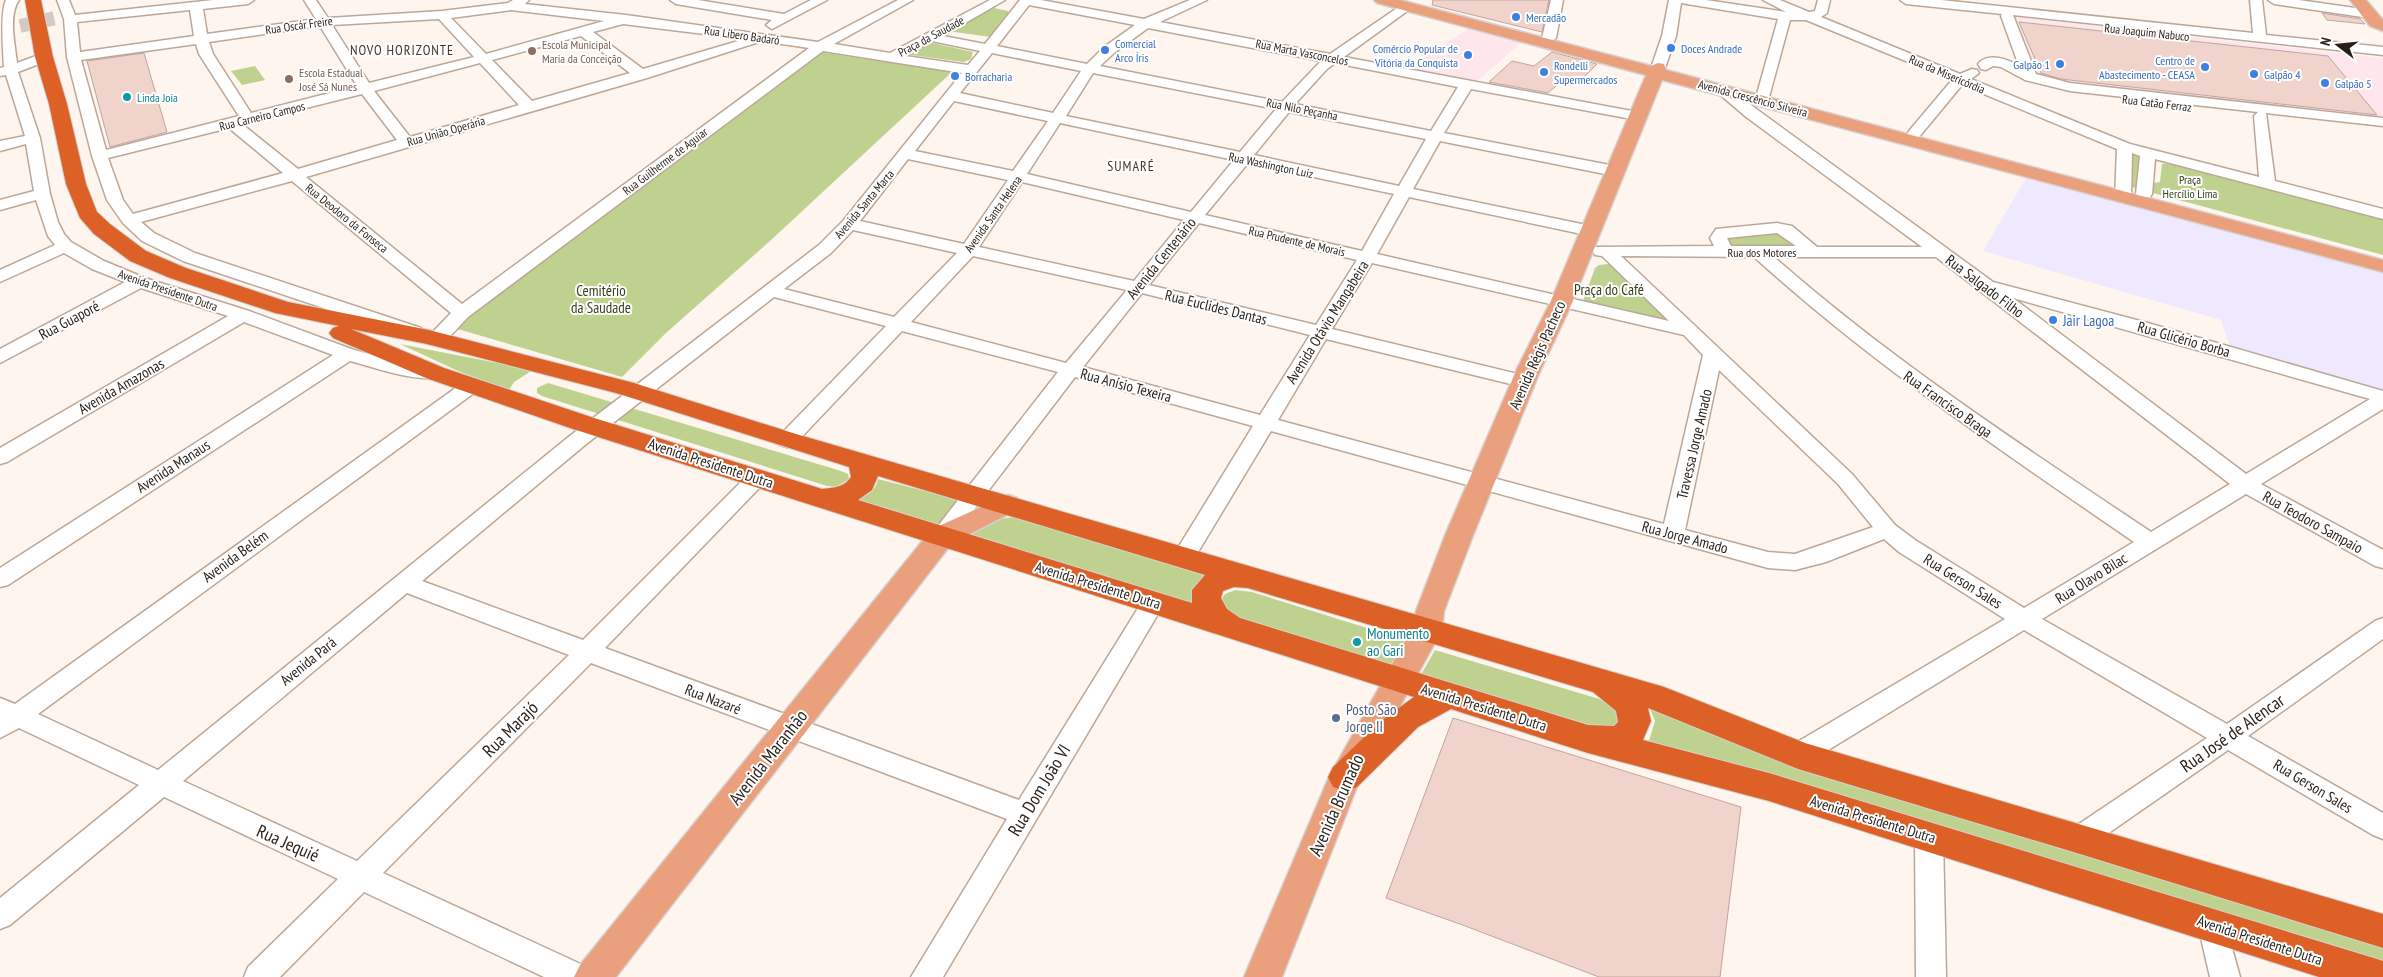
<svg xmlns="http://www.w3.org/2000/svg" width="2383" height="977" font-family="'PT Sans Narrow',sans-serif">
	<style>
		.commercial { fill: #ffe5ec }
		.medical { fill: #eee9ff }
		.green { fill: #bfd18f }
		.building { fill: #f0d4cb; stroke: #c0a59c }
		.lines { fill: none; stroke-linecap: round; stroke-linejoin: round }
		.minor-tunnel { stroke: #d3cac3; stroke-width: 14; stroke-dasharray: 14 7; stroke-linecap: butt }
		.minor-casing { stroke: #bca796; stroke-width: 3 }
		.major-casing { stroke: #d4d2d1; stroke-width: 3 }
		.highway-casing { stroke: #d4d2d1; stroke-width: 2 }
		.minor { fill: #fff; fill-rule: evenodd }
		.major { fill: #eba07d; fill-rule: evenodd }
		.highway { fill: #dd6127; fill-rule: evenodd }
		.shop-dot { fill: #3f7fe0; stroke: #fff; stroke-width: 2 }
		.education-dot { fill: #8d6e63; stroke: #fff; stroke-width: 2 }
		.culture-dot { fill: #0f9aa8; stroke: #fff; stroke-width: 2 }
		.service-dot { fill: #5c6f8a; stroke: #fff; stroke-width: 2 }
		.labels { text-anchor: middle; dominant-baseline: central; stroke-width: 4; stroke-linejoin: round; paint-order: stroke }
		.far-shop-label { font-size: 12px; fill: #366cbe; stroke: #fff; text-anchor: start }
		.far-street-label { font-size: 12px; fill: #261e17; stroke: #fff }
		.far-education-label { font-size: 12px; fill: #785e54; stroke: #fff; text-anchor: start }
		.far-culture-label { font-size: 12px; fill: #0d838f; stroke: #fff; text-anchor: start }
		.far-park-label { font-size: 12px; fill: #37411a; stroke: #fff }
		.far-neighbourhood-label { font-size: 14px; letter-spacing: 1px; fill: #463426; stroke: #fff }
		.street-label { font-size: 15px; fill: #261e17; stroke: #fff }
		.park-label { font-size: 15px; fill: #37411a; stroke: #fff }
		.shop-label { font-size: 15px; fill: #366cbe; stroke: #fff; text-anchor: start }
		.culture-label { font-size: 15px; fill: #0d838f; stroke: #fff; text-anchor: start }
		.service-label { font-size: 15px; fill: #4e5e75; stroke: #fff; text-anchor: start }
		.near-street-label { font-size: 18px; fill: #261e17; stroke: #fff }
	</style>
	<rect width="100%" height="100%" fill="#fef5ee"/>
	<g class="commercial">
		<path d="M 2007,16 L 2383,58 L 2383,122 L 2070,87 L 2030,77 Z"/>
		<path d="M 1472,26 L 1523,41 L 1475,83 L 1407,69 Z"/>
	</g>
	<path class="medical" d="M 2026,178 L 2383,273 L 2383,390 L 2231,349 L 2221,320 L 1983,251 Z"/>
	<g class="green">
		<path d="M 994,8 L 1008,11 L 1009,14 L 991,37 L 947,31 Z"/>
		<path d="M 928,42 L 973,52 L 971,59 L 964,62 L 903,54 Z"/>
		<path d="M 819,52 L 952,72 L 770,241 L 666,333 L 622,377 L 454,328 L 470,309 Z"/>
		<path d="M 255,66 L 265,80 L 242,85 L 231,71 Z"/>
		<path d="M 2130,154 L 2141,157 L 2137,188 L 2130,187 Z"/>
		<path d="M 2174,163 L 2383,218 L 2383,255 L 2153,193 L 2149,189 L 2148,184 L 2160,182 L 2162,164 Z"/>
		<path d="M 1776,231 L 1782,233 L 1793,247 L 1730,248 L 1725,236 Z"/>
		<path d="M 1608,264 L 1617,267 L 1663,314 L 1664,317 L 1662,319 L 1582,304 L 1595,268 L 1599,265 Z"/>
		<path d="M 400,344 L 533,370 L 514,382 L 509,390 L 458,371 Z"/>
		<path d="M 548,383 L 841,471 L 848,474 L 849,479 L 836,487 L 827,486 L 542,396 L 537,393 L 537,388 Z"/>
		<path d="M 878,479 L 964,501 L 943,527 L 857,501 C 867,495 876,491 878,479 Z"/>
		<path d="M 1021,516 L 1207,573 C 1197,582 1190,589 1191,603 L 957,534 L 999,519 Z"/>
		<path d="M 1235,590 L 1252,592 L 1415,643 L 1398,670 L 1232,619 L 1220,601 L 1225,594 Z"/>
		<path d="M 1435,650 L 1616,704 L 1623,708 L 1618,734 L 1419,678 Z"/>
		<path d="M 1650,709 L 2383,945 L 2383,965 L 1927,824 L 1787,778 L 1648,744 L 1655,721 Z"/>
	</g>
	<g class="building">
		<path d="M 1433,0 L 1549,0 L 1542,32 L 1432,5 Z"/>
		<path d="M 2322,13 L 2360,19 L 2365,24 L 2327,20 Z"/>
		<path d="M 2019,22 L 2328,56 L 2377,115 L 2061,79 L 2041,73 Z"/>
		<path d="M 1552,52 L 1597,64 L 1579,82 L 1564,79 L 1548,93 L 1489,82 L 1512,61 L 1534,66 Z"/>
		<path d="M 144,53 L 167,132 L 110,147 L 87,61 Z"/>
		<path d="M 1453,718 L 1741,807 L 1720,977 L 1599,977 L 1460,924 L 1386,898 Z"/>
	</g>
	<g class="lines">
		<path class="minor-tunnel" d="M 20,26 L 56,18"/>
		<g class="minor-casing">
			<g id="minor">
				<path d="M 6,0 L 19,0 C 8,15 15,45 17,63 L 44,53 L 51,57 L 49,60 L 18,72 L 40,138 L 50,194 L 58,222 L 64,234 L 71,242 L 104,261 L 145,278 L 249,311 L 354,350 L 399,362 L 441,369 L 444,373 L 441,377 C 416,383 374,367 350,361 L 8,585 L 0,587 L 0,568 L 333,355 L 244,322 L 7,462 L 0,464 L 0,448 L 228,316 L 141,288 L 0,363 L 0,349 L 125,282 L 92,269 L 64,253 L 0,282 L 0,270 L 55,245 L 48,236 L 36,200 L 0,210 L 0,200 L 34,191 L 26,144 L 0,151 L 0,141 L 25,136 L 6,75 L 0,76 L 0,68 L 4,67 C 3,51 0,12 6,0 Z"/>
				<path d="M 57,0 L 69,0 L 75,15 L 213,0 L 254,0 L 248,4 L 203,9 L 207,34 L 316,19 L 304,0 L 316,0 L 328,18 L 442,11 L 508,3 L 513,0 L 529,0 L 525,4 L 626,15 L 818,42 L 898,0 L 913,0 L 834,44 L 890,53 L 990,0 L 1005,0 L 943,36 L 985,44 L 1020,0 L 1041,0 L 1144,19 L 1190,0 L 1207,0 L 1160,22 L 1330,54 L 1406,2 L 1412,6 L 1410,9 L 1344,57 L 1637,112 L 1644,116 L 1637,120 L 1471,89 L 1444,133 L 1615,166 L 1623,171 L 1615,176 L 1440,141 L 1413,189 L 1591,226 L 1597,227 L 1599,231 L 1597,235 L 1591,236 L 1409,197 L 1377,254 L 1669,321 L 1602,256 L 1595,255 L 1593,251 L 1595,247 L 1714,246 L 1710,238 L 1716,229 L 1777,223 L 1792,226 L 1817,247 L 1922,247 L 1745,116 L 1717,92 L 1724,88 L 1729,89 L 1993,282 L 2148,323 L 2383,391 L 2383,409 L 2261,484 L 2383,550 L 2383,568 L 2375,566 L 2246,494 L 2042,619 L 2227,724 L 2375,621 L 2383,618 L 2383,639 L 2248,736 L 2383,813 L 2383,839 L 2373,835 L 2228,750 L 2090,846 L 2080,850 L 2070,846 L 2066,838 L 2070,830 L 2207,738 L 2024,630 L 1807,763 L 1798,766 L 1789,763 L 1785,755 L 1789,747 L 2005,619 L 1899,552 L 1884,539 L 1826,562 L 1795,570 L 1768,568 L 1271,431 L 1192,562 L 1184,564 L 1176,562 L 1173,556 L 1253,426 L 1075,377 L 950,541 L 942,544 L 934,541 L 931,536 L 934,531 L 1058,372 L 902,331 L 794,445 L 787,447 L 780,445 L 777,440 L 780,435 L 886,326 L 774,297 L 585,445 L 422,581 L 583,640 L 750,473 L 757,471 L 764,473 L 768,478 L 764,483 L 605,648 L 1019,800 L 1145,597 L 1153,594 L 1161,597 L 1165,603 L 1161,609 L 943,977 L 911,977 L 1007,819 L 591,663 L 383,873 L 587,967 L 591,977 L 544,977 L 364,892 L 280,977 L 244,977 L 248,967 L 338,879 L 164,797 L 10,925 L 0,929 L 0,898 L 139,785 L 19,728 L 0,738 L 0,698 L 15,704 L 464,382 L 471,380 L 478,382 L 481,386 L 478,390 L 38,714 L 158,770 L 571,435 L 819,245 L 843,221 L 962,73 L 823,51 L 468,317 C 457,328 445,347 428,343 L 426,339 L 451,313 L 292,181 L 141,222 L 154,233 L 195,253 L 421,328 L 423,332 L 421,336 L 407,336 L 183,261 L 142,241 L 123,223 L 107,200 L 92,156 L 67,57 L 64,19 ZM 1029,5 L 1135,25 L 1104,47 L 1087,64 L 997,46 ZM 190,10 L 194,36 L 80,52 L 77,22 ZM 511,10 L 604,21 L 486,54 L 451,18 ZM 439,19 L 474,57 L 369,83 L 332,25 ZM 623,24 L 745,39 L 643,69 L 593,32 ZM 320,26 L 357,86 L 251,113 L 213,54 L 209,42 ZM 1148,28 L 1321,61 L 1282,102 L 1100,66 L 1114,53 ZM 581,36 L 630,73 L 532,101 L 492,60 ZM 762,41 L 809,48 L 462,304 L 306,177 L 647,78 ZM 932,41 L 980,51 L 968,65 L 905,56 ZM 196,44 L 199,54 L 239,116 L 106,150 L 81,60 ZM 992,53 L 1081,71 L 1053,113 L 960,93 ZM 480,63 L 519,105 L 410,137 L 374,91 ZM 1335,63 L 1458,87 L 1431,131 L 1295,104 L 1327,69 ZM 1093,73 L 1276,109 L 1240,152 L 1066,116 ZM 362,94 L 397,140 L 298,169 L 242,124 ZM 954,101 L 1048,121 L 1013,171 L 915,151 ZM 1289,112 L 1426,139 L 1399,186 L 1254,155 ZM 1060,123 L 1234,160 L 1191,212 L 1027,174 ZM 229,128 L 283,173 L 133,214 L 123,200 L 108,158 ZM 908,159 L 1008,180 L 964,244 L 860,221 ZM 1248,163 L 1394,194 L 1362,251 L 1205,215 ZM 1022,182 L 1184,220 L 1134,281 L 979,247 ZM 1199,223 L 1357,260 L 1316,325 L 1149,285 ZM 853,230 L 957,253 L 894,317 L 784,289 L 831,253 ZM 1777,233 L 1796,246 L 1731,246 L 1727,238 ZM 973,256 L 1127,290 L 1066,363 L 911,322 ZM 1621,256 L 1754,257 C 1872,364 2003,452 2134,542 L 2024,608 L 1915,540 L 1895,525 L 1852,474 ZM 1774,257 L 1936,257 L 2230,484 L 2151,532 C 2021,445 1891,360 1774,257 ZM 1372,263 L 1684,335 L 1703,355 L 1664,524 L 1278,420 L 1326,339 L 1523,387 L 1530,385 L 1533,381 L 1530,377 L 1332,329 ZM 1142,293 L 1310,335 L 1260,415 L 1083,367 ZM 2013,298 L 2370,399 L 2246,474 ZM 1719,370 L 1838,484 L 1873,527 L 1795,554 L 1768,552 L 1685,530 ZM 407,593 L 569,655 L 357,861 L 183,781 Z"/>
				<path d="M 670,0 L 698,0 L 784,14 L 811,0 L 827,0 L 772,29 L 766,25 L 772,20 L 676,4 Z"/>
				<path d="M 1551,0 L 1563,0 L 1556,38 L 1549,42 L 1542,38 Z"/>
				<path d="M 1669,0 L 1706,0 L 1786,12 L 1763,0 L 1780,0 L 1809,12 L 1815,11 L 1818,0 L 1830,0 L 1827,13 L 1821,17 L 1960,74 L 1972,69 L 1977,70 L 1979,73 L 1971,79 L 2130,144 L 2259,177 L 2254,116 L 2258,112 L 2070,91 L 2025,80 L 2001,67 L 1993,66 L 1986,70 L 1981,69 L 1978,64 C 1988,52 2008,59 2019,66 L 2001,16 L 2002,14 L 1906,4 L 1900,0 L 1941,0 L 2253,33 L 2250,0 L 2262,0 L 2266,35 L 2383,47 L 2383,55 L 2013,15 L 2036,74 L 2070,83 L 2383,118 L 2383,126 L 2266,113 L 2275,181 L 2383,209 L 2383,219 L 2155,159 L 2152,194 L 2150,197 L 2138,197 L 2136,194 L 2140,156 L 2132,153 L 2131,198 L 2129,201 L 2117,201 L 2115,198 L 2117,149 L 1962,85 L 1919,137 L 1909,137 L 1907,134 L 1909,131 L 1952,80 L 1806,20 L 1790,20 L 1769,97 L 1764,98 L 1757,94 L 1778,19 L 1681,3 L 1676,36 L 1665,68 L 1658,72 L 1653,71 L 1651,68 L 1662,36 Z"/>
				<path d="M 2268,0 L 2299,0 L 2369,10 L 2375,14 L 2369,18 L 2274,4 Z"/>
				<path d="M 1929,825 L 1939,829 L 1943,837 L 1946,977 L 1916,977 L 1915,837 L 1919,829 Z"/>
				<path d="M 2213,912 L 2223,916 L 2240,977 L 2210,977 L 2198,925 L 2203,916 Z"/>
			</g>
		</g>
		<g class="major-casing">
			<g id="major">
				<path d="M 1374,0 L 1400,0 L 1651,66 L 1658,63 L 1664,64 L 1666,70 L 2383,260 L 2383,272 L 1662,80 L 1572,303 L 1540,371 L 1474,533 L 1444,611 L 1442,630 L 1360,779 L 1282,977 L 1244,977 L 1329,777 L 1412,629 L 1416,611 L 1446,533 L 1516,371 L 1550,303 L 1646,75 L 1377,3 Z"/>
				<path d="M 2350,0 L 2366,0 L 2383,20 L 2383,31 L 2370,26 Z"/>
				<path d="M 1008,495 L 1017,498 L 1021,504 L 1017,510 L 952,543 L 616,977 L 574,977 L 580,965 L 932,529 Z"/>
			</g>
		</g>
		<g class="highway-casing">
			<path id="highway" d="M 25,0 L 41,0 L 53,57 L 67,104 L 86,184 L 97,212 L 110,224 L 146,251 L 186,268 L 288,302 L 429,330 L 634,383 L 796,434 L 1664,687 L 1805,743 L 2383,914 L 2383,948 L 2080,854 L 1798,769 L 1648,708 L 1651,721 L 1643,740 L 1769,773 L 2377,959 L 2383,961 L 2383,977 L 2319,977 L 1769,801 L 1588,753 L 1451,709 L 1418,727 L 1357,787 L 1345,791 L 1333,787 L 1328,777 L 1333,767 L 1382,720 L 1414,697 L 573,429 L 426,378 L 333,338 L 329,333 L 333,328 L 339,326 L 275,313 L 170,278 L 130,261 L 94,234 L 80,218 L 66,184 L 49,104 L 35,57 ZM 351,329 L 427,344 L 616,393 L 849,467 L 851,477 C 845,487 833,488 822,489 L 591,417 L 444,368 ZM 878,476 L 1205,575 L 1192,590 L 1192,603 L 858,500 L 872,490 ZM 1234,587 L 1248,588 L 1593,692 L 1616,711 L 1618,722 L 1614,726 L 1588,725 L 1240,618 L 1227,609 L 1221,598 L 1223,591 Z"/>
		</g>
		<use href="#minor" class="minor"/>
		<use href="#major" class="major"/>
		<use href="#highway" class="highway"/>
	</g>
	<g class="shop-dot">
		<circle cx="1516" cy="17" r="5"/>
		<circle cx="1671" cy="48" r="5"/>
		<circle cx="1105" cy="50" r="5"/>
		<circle cx="1468" cy="55" r="5"/>
		<circle cx="2060" cy="64" r="5"/>
		<circle cx="2205" cy="67" r="5"/>
		<circle cx="1544" cy="72" r="5"/>
		<circle cx="2254" cy="74" r="5"/>
		<circle cx="955" cy="76" r="5"/>
		<circle cx="2325" cy="83" r="5"/>
		<circle cx="2053" cy="320" r="5"/>
	</g>
	<g class="education-dot">
		<circle cx="532" cy="51" r="5"/>
		<circle cx="289" cy="79" r="5"/>
	</g>
	<g class="culture-dot">
		<circle cx="127" cy="97" r="5"/>
		<circle cx="1357" cy="642" r="5"/>
	</g>
	<circle class="service-dot" cx="1336" cy="718" r="5"/>
	<g class="labels">
		<g class="far-shop-label">
			<text x="1526" y="17">Mercadão</text>
			<text x="1115" y="43">Comercial<tspan x="1115" dy="14">Arco Íris</tspan></text>
			<text x="1458" y="48" text-anchor="end">Comércio Popular de<tspan x="1458" dy="14">Vitória da Conquista</tspan></text>
			<text x="1681" y="48">Doces Andrade</text>
			<text x="2195" y="60" text-anchor="end">Centro de<tspan x="2195" dy="14">Abastecimento - CEASA</tspan></text>
			<text x="2050" y="64" text-anchor="end">Galpão 1</text>
			<text x="1554" y="65">Rondelli<tspan x="1554" dy="14">Supermercados</tspan></text>
			<text x="2264" y="74">Galpão 4</text>
			<text x="965" y="76">Borracharia</text>
			<text x="2335" y="83">Galpão 5</text>
		</g>
		<g class="far-street-label">
			<text transform="translate(299 25) rotate(-8)">Rua Oscár Freire</text>
			<text transform="translate(2147 32) rotate(6)">Rua Joaquim Nabuco</text>
			<text transform="translate(742 35) rotate(8)">Rua Líbero Badaró</text>
			<text transform="translate(931 36) rotate(-28)">Praça da Saudade</text>
			<text transform="translate(1302 52) rotate(11)">Rua Marta Vasconcelos</text>
			<text transform="translate(1947 74) rotate(23)">Rua da Misericórdia</text>
			<text transform="translate(1753 98) rotate(15)">Avenida Crescêncio Silveira</text>
			<text transform="translate(2157 103) rotate(7)">Rua Catão Ferraz</text>
			<text transform="translate(1302 109) rotate(11)">Rua Nilo Peçanha</text>
			<text transform="translate(262 116) rotate(-14)">Rua Carneiro Campos</text>
			<text transform="translate(446 131) rotate(-16)">Rua União Operária</text>
			<text transform="translate(665 161) rotate(-37)">Rua Guilherme de Aguiar</text>
			<text transform="translate(1271 165) rotate(12)">Rua Washington Luiz</text>
			<text transform="translate(864 204) rotate(-50)">Avenida Santa Marta</text>
			<text transform="translate(993 214) rotate(-55)">Avenida Santa Helena</text>
			<text transform="translate(347 218) rotate(39)">Rua Deodoro da Fonseca</text>
			<text transform="translate(1297 241) rotate(13)">Rua Prudente de Morais</text>
			<text x="1762" y="252">Rua dos Motores</text>
			<text transform="translate(168 290) rotate(19)">Avenida Presidente Dutra</text>
		</g>
		<g class="far-education-label">
			<text x="542" y="44">Escola Municipal<tspan x="542" dy="14">Maria da Conceição</tspan></text>
			<text x="299" y="72">Escola Estadual<tspan x="299" dy="14">José Sá Nunes</tspan></text>
		</g>
		<g class="far-culture-label">
			<text x="137" y="97">Linda Joia</text>
		</g>
		<g class="far-park-label">
			<text x="2190" y="179">Praça<tspan x="2190" dy="14">Hercílio Lima</tspan></text>
		</g>
		<g class="far-neighbourhood-label">
			<text x="402" y="50">NOVO HORIZONTE</text>
			<text x="1131" y="166">SUMARÉ</text>
		</g>
		<g class="street-label">
			<text transform="translate(1161 258) rotate(-51)">Avenida Centenário</text>
			<text transform="translate(1985 286) rotate(37)">Rua Salgado Filho</text>
			<text transform="translate(1216 307) rotate(14)">Rua Euclides Dantas</text>
			<text transform="translate(69 320) rotate(-28)">Rua Guaporé</text>
			<text transform="translate(1327 322) rotate(-58)">Avenida Otávio Mangabeira</text>
			<text transform="translate(2184 339) rotate(16)">Rua Glicério Borba</text>
			<text transform="translate(1537 355) rotate(-66)">Avenida Régis Pacheco</text>
			<text transform="translate(1126 385) rotate(15)">Rua Anísio Texeira</text>
			<text transform="translate(121 386) rotate(-30)">Avenida Amazonas</text>
			<text transform="translate(1948 404) rotate(35)">Rua Francisco Braga</text>
			<text transform="translate(1694 444) rotate(-77)">Travessa Jorge Amado</text>
			<text transform="translate(711 463) rotate(18)">Avenida Presidente Dutra</text>
			<text transform="translate(173 466) rotate(-33)">Avenida Manaus</text>
			<text transform="translate(2313 522) rotate(29)">Rua Teodoro Sampaio</text>
			<text transform="translate(1685 537) rotate(15)">Rua Jorge Amado</text>
			<text transform="translate(235 556) rotate(-36)">Avenida Belém</text>
			<text transform="translate(2091 578) rotate(-32)">Rua Olavo Bilac</text>
			<text transform="translate(1963 581) rotate(32)">Rua Gerson Sales</text>
			<text transform="translate(1098 585) rotate(17)">Avenida Presidente Dutra</text>
			<text transform="translate(308 661) rotate(-39)">Avenida Pará</text>
			<text transform="translate(713 699) rotate(21)">Rua Nazaré</text>
			<text transform="translate(1484 707) rotate(17)">Avenida Presidente Dutra</text>
			<text transform="translate(2313 786) rotate(31)">Rua Gerson Sales</text>
			<text transform="translate(1873 819) rotate(17)">Avenida Presidente Dutra</text>
			<text transform="translate(2260 940) rotate(18)">Avenida Presidente Dutra</text>
		</g>
		<g class="park-label">
			<text x="1609" y="289">Praça do Café</text>
			<text x="601" y="290">Cemitério<tspan x="601" dy="17">da Saudade</tspan></text>
		</g>
		<g class="shop-label">
			<text x="2063" y="320">Jair Lagoa</text>
		</g>
		<g class="culture-label">
			<text x="1367" y="633">Monumento<tspan x="1367" dy="17">ao Gari</tspan></text>
		</g>
		<g class="service-label">
			<text x="1346" y="709">Posto São<tspan x="1346" dy="17">Jorge II</tspan></text>
		</g>
		<g class="near-street-label">
			<text transform="translate(510 729) rotate(-45)">Rua Marajó</text>
			<text transform="translate(2232 733) rotate(-35)">Rua José de Alencar</text>
			<text transform="translate(768 757) rotate(-52)">Avenida Maranhão</text>
			<text transform="translate(1039 790) rotate(-59)">Rua Dom João VI</text>
			<text transform="translate(1336 805) rotate(-66)">Avenida Brumado</text>
			<text transform="translate(288 843) rotate(24)">Rua Jequié</text>
		</g>
	</g>
	<g transform="translate(2338 45) rotate(286)" stroke="#ffffff" stroke-width="4" paint-order="stroke">
	<path d="M0-4L9 19L0 12L-9 19Z" fill="#261e17"/>
	<text y="-8" font-size="14" font-weight="bold" text-anchor="middle" fill="#261e17">N</text>
	</g>
</svg>
